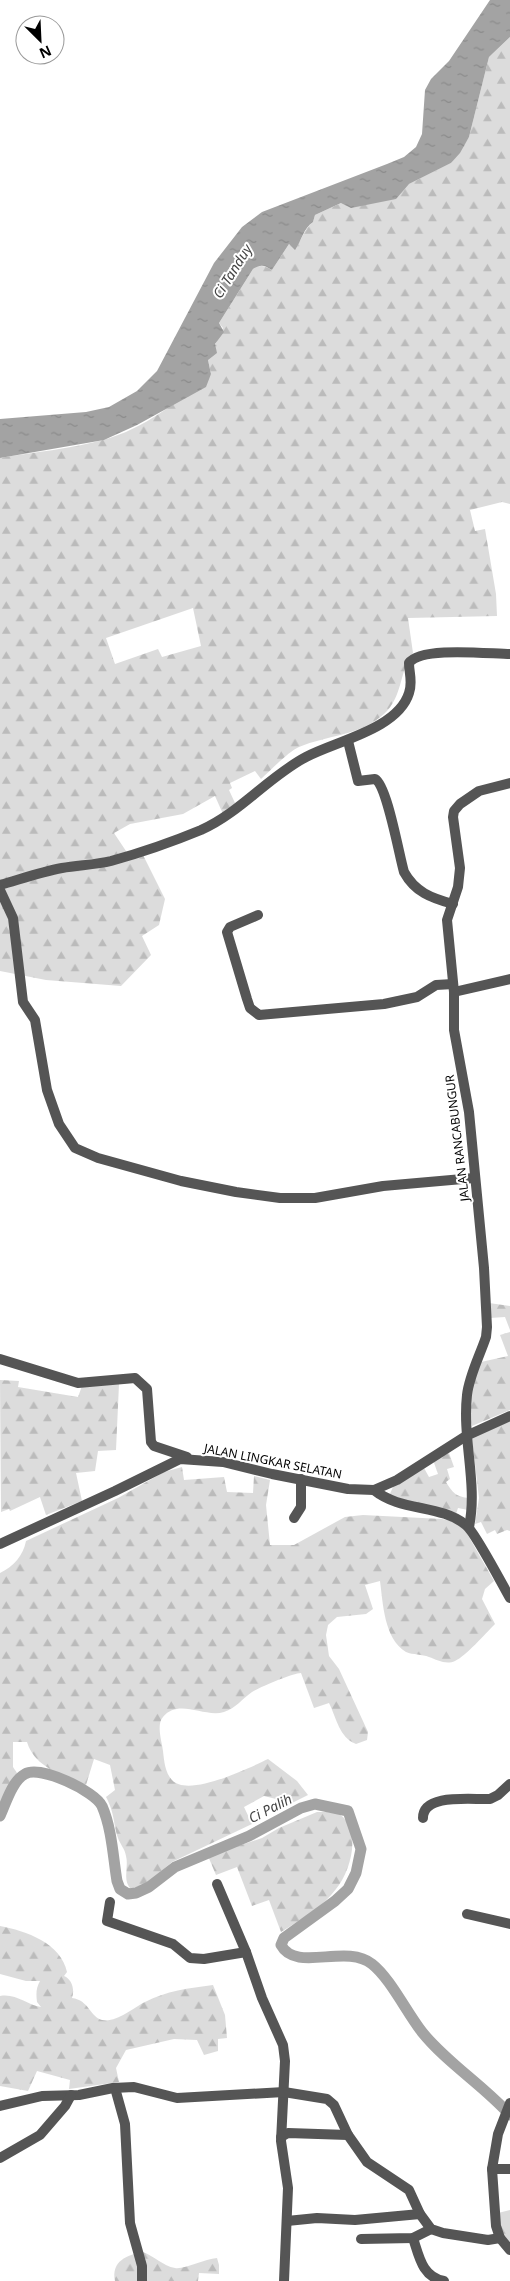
<svg xmlns="http://www.w3.org/2000/svg" width="510" height="2281" font-family="'Noto Sans',sans-serif">
	<style>
		.forest { fill: url(#forest-firs); fill-rule: evenodd }
		.water { fill: url(#water-ripples) }
		.lines { fill: none; stroke-linecap: round; stroke-linejoin: round }
		.river { stroke: #a3a3a3; stroke-width: 11 }
		.minor { stroke: #555; stroke-width: 10 }
		.labels { text-anchor: middle; dominant-baseline: central; stroke-width: 4; stroke-linejoin: round; paint-order: stroke }
		.street-label { font-size: 12px; fill: #000; stroke: #fff }
		.water-label { font-size: 14px; font-style: italic; fill: #444; stroke: #fff }
	</style>
	<defs>
		<pattern id="forest-firs" width="22" height="20" patternUnits="userSpaceOnUse" patternTransform="scale(1.25)"><rect width="22" height="20" fill="#dcdcdc"/><path d="M5 1l3.5 6h-7zM16 11l3.5 6h-7z" fill="#bbb"/></pattern>
		<pattern id="water-ripples" width="26" height="14" patternUnits="userSpaceOnUse" patternTransform="scale(1.25)"><rect width="26" height="14" fill="#a3a3a3"/><path d="M2 4q2-2 4 0t4 0M15 11q2-2 4 0t4 0" fill="none" stroke="#8b8b8b"/></pattern>
	</defs>
	<rect width="100%" height="100%" fill="#fff"/>
	<g class="forest">
		<path d="M 510,37 L 510,504 L 502,502 L 470,510 L 475,531 L 485,529 L 496,594 L 497,616 L 408,618 L 413,653 C 399,671 403,697 384,714 C 360,736 327,735 299,747 C 288,752 271,770 261,779 L 255,771 L 230,783 L 232,788 L 229,790 L 235,803 L 223,814 L 215,796 L 183,814 L 130,824 L 114,833 L 130,857 L 142,853 L 165,899 L 159,925 L 142,936 L 151,955 L 121,986 L 46,980 L 0,971 L 0,458 C 34,452 70,449 103,440 C 144,429 179,401 211,374 L 208,360 L 223,328 L 219,323 L 253,269 C 261,264 264,266 272,270 L 289,244 L 295,249 C 302,240 304,229 313,222 L 315,215 L 341,203 L 409,184 L 451,163 L 469,137 L 489,57 ZM 193,608 L 201,646 L 162,657 L 158,649 L 115,664 L 106,638 Z"/>
		<path d="M 489,1303 L 510,1306 L 510,1330 L 505,1317 L 490,1318 Z"/>
		<path d="M 510,1332 L 510,1410 L 472,1426 C 465,1401 472,1386 481,1362 L 508,1356 L 500,1335 Z"/>
		<path d="M 0,1380 L 19,1381 L 18,1387 L 78,1397 L 82,1386 L 119,1384 L 116,1450 L 98,1451 L 95,1471 L 76,1473 L 82,1501 L 46,1515 L 40,1497 L 10,1511 L 9,1509 L 1,1512 Z"/>
		<path d="M 510,1421 L 510,1531 L 507,1530 L 497,1534 L 495,1530 L 487,1534 L 481,1522 L 475,1524 L 479,1498 L 472,1439 L 476,1436 Z"/>
		<path d="M 449,1453 L 454,1467 L 447,1469 L 450,1479 L 446,1482 C 452,1492 456,1497 469,1498 L 468,1510 L 458,1508 L 456,1514 L 389,1496 L 393,1487 L 424,1468 L 429,1477 L 438,1474 L 433,1460 Z"/>
		<path d="M 182,1467 L 184,1480 L 224,1477 L 227,1492 L 253,1493 L 254,1476 L 270,1480 L 266,1505 L 270,1545 L 294,1545 L 345,1517 L 363,1515 L 442,1519 L 455,1522 L 465,1530 L 494,1581 L 485,1589 L 482,1599 L 495,1624 C 485,1634 466,1656 455,1661 C 446,1665 437,1660 429,1657 C 422,1654 413,1655 406,1652 C 384,1639 383,1603 380,1581 L 365,1585 L 373,1609 L 366,1614 L 337,1617 L 328,1625 L 326,1635 L 329,1656 L 339,1669 L 368,1732 L 367,1740 L 356,1744 C 339,1737 337,1719 329,1703 L 314,1708 L 301,1673 C 293,1673 260,1687 252,1692 C 242,1699 236,1708 224,1712 C 204,1718 179,1698 163,1717 C 156,1725 162,1742 163,1751 C 164,1760 165,1773 172,1780 C 188,1798 249,1768 268,1759 L 297,1781 L 308,1795 L 292,1803 L 264,1796 L 244,1807 L 252,1824 L 172,1862 L 147,1883 L 131,1889 C 122,1880 129,1867 126,1856 C 125,1849 120,1844 118,1838 C 113,1823 115,1814 106,1797 L 115,1790 L 110,1765 L 94,1759 L 86,1785 C 63,1775 35,1768 27,1742 L 13,1742 L 13,1767 L 17,1773 L 7,1788 L 0,1807 L 0,1573 C 14,1566 23,1556 26,1541 L 118,1498 L 164,1472 Z"/>
		<path d="M 317,1812 C 325,1812 337,1811 343,1817 C 361,1835 350,1872 336,1889 C 323,1907 300,1920 281,1932 L 269,1900 L 252,1906 L 237,1867 L 216,1875 L 208,1856 L 262,1838 L 279,1828 Z"/>
		<path d="M 0,1926 C 26,1931 61,1943 67,1972 L 64,1976 C 72,1979 75,1990 72,1998 C 89,2000 90,2017 102,2020 C 116,2023 133,2008 145,2002 C 166,1991 189,1988 213,1985 L 225,2015 L 227,2038 L 218,2039 L 218,2051 L 204,2055 L 197,2040 L 174,2039 L 126,2050 L 116,2068 L 119,2082 L 69,2089 L 70,2080 L 37,2071 L 28,2091 L 0,2086 L 0,1996 C 16,1993 27,2005 41,2007 L 37,2002 C 36,1994 36,1988 40,1981 L 26,1981 L 0,1974 Z"/>
		<path d="M 510,2210 L 510,2244 L 502,2233 L 498,2213 Z"/>
		<path d="M 143,2252 C 154,2256 163,2266 175,2268 C 183,2270 204,2259 217,2258 L 219,2265 L 219,2274 L 199,2273 L 198,2281 L 115,2281 C 111,2261 127,2255 143,2252 Z"/>
	</g>
	<path class="water" d="M 490,0 L 510,0 L 510,37 L 489,57 L 469,137 L 460,153 L 451,163 L 409,184 L 396,199 L 351,208 L 341,203 L 315,215 L 313,222 C 303,229 302,240 295,250 L 289,244 L 272,270 C 264,265 261,264 253,269 L 219,323 L 224,332 L 215,344 L 217,353 L 208,360 L 211,374 L 206,387 L 137,425 L 104,440 L 0,458 L 0,419 L 86,412 L 109,407 L 137,391 L 157,371 L 214,263 L 242,227 L 262,212 L 387,164 L 404,157 L 416,147 L 422,134 L 425,90 L 431,79 L 449,61 Z"/>
	<g class="lines">
		<path class="river" d="M 0,1816 C 6,1803 12,1781 25,1774 C 40,1765 95,1791 102,1806 C 112,1829 113,1857 117,1881 L 120,1889 L 128,1894 L 136,1893 L 149,1887 L 175,1867 L 249,1836 L 301,1808 L 315,1804 L 348,1811 L 361,1849 L 356,1873 L 348,1889 L 335,1901 L 284,1938 L 281,1945 C 296,1973 346,1943 372,1964 C 390,1978 407,2013 422,2032 C 447,2063 483,2085 510,2115"/>
		<g class="minor">
			<path d="M 348,741 L 358,781 L 375,779 C 387,785 399,855 404,872 C 415,892 431,898 453,904"/>
			<path d="M 0,885 C 21,879 41,872 62,868 C 78,865 95,865 111,861 C 140,853 172,842 201,830 C 241,812 268,777 306,757 C 336,741 398,729 409,693 C 413,682 409,673 409,663 C 421,646 490,654 510,654"/>
			<path d="M 0,890 L 13,918 L 23,1002 L 35,1020 L 47,1090 L 59,1124 L 75,1148 L 98,1158 L 181,1181 L 236,1192 L 280,1198 L 315,1198 L 383,1186 L 474,1178"/>
			<path d="M 258,915 L 230,927 L 227,932 L 247,999 L 250,1008 L 259,1015 L 384,1004 L 417,997 L 436,985 L 453,984"/>
			<path d="M 454,992 L 510,979"/>
			<path d="M 0,1359 L 78,1383 L 135,1378 L 147,1389 L 151,1442 L 154,1446 L 187,1457"/>
			<path d="M 374,1490 C 401,1512 440,1504 466,1525 C 475,1532 502,1584 510,1598"/>
			<path d="M 294,1518 L 301,1507 L 301,1479"/>
			<path d="M 469,1527 C 478,1484 462,1439 467,1395 C 469,1376 480,1355 486,1337 L 487,1327 L 484,1268 L 469,1112 L 454,1030 L 454,992 L 447,920 L 458,887 L 460,868 L 453,817 L 454,811 L 460,804 L 479,791 L 510,783"/>
			<path d="M 0,1544 L 115,1491 L 180,1459 L 223,1462 L 272,1474 L 348,1489 L 374,1490 L 397,1480 L 466,1436 L 510,1416"/>
			<path d="M 423,1818 C 423,1793 472,1800 490,1799 L 498,1795 L 510,1784"/>
			<path d="M 217,1884 L 246,1952"/>
			<path d="M 110,1902 L 107,1921 L 173,1944 L 190,1958 L 204,1959 L 246,1952 L 262,1998 L 283,2045 L 285,2061 L 281,2141 L 288,2188 L 284,2281"/>
			<path d="M 467,1914 L 510,1924"/>
			<path d="M 115,2088 L 125,2124 L 130,2223 L 142,2266 L 142,2281"/>
			<path d="M 510,2103 L 498,2134 L 492,2169 L 496,2226 L 500,2238 L 510,2250"/>
			<path d="M 0,2106 L 42,2096 L 79,2095 L 113,2088 L 134,2087 L 177,2098 L 284,2092 L 327,2099 L 334,2105 L 348,2135 L 367,2162 L 409,2190 L 420,2214 L 431,2229 L 443,2233 L 488,2240 L 500,2238"/>
			<path d="M 281,2137 L 288,2133 L 348,2135"/>
			<path d="M 0,2158 L 40,2135 L 65,2106 L 71,2095"/>
			<path d="M 492,2169 L 510,2169"/>
			<path d="M 287,2221 L 317,2218 L 355,2220 L 420,2214"/>
			<path d="M 413,2238 C 419,2256 422,2277 444,2281"/>
			<path d="M 361,2239 L 413,2238 L 431,2229"/>
		</g>
	</g>
	<g class="labels">
		<g class="street-label">
			<text transform="translate(457 1138) rotate(-97)">JALAN RANCABUNGUR</text>
			<text transform="translate(273 1461) rotate(11)">JALAN LINGKAR SELATAN</text>
		</g>
		<g class="water-label">
			<text transform="translate(232 271) rotate(-58)">Ci Tanduy</text>
			<text transform="translate(270 1808) rotate(-27)">Ci Palih</text>
		</g>
	</g>
	<g transform="translate(40 40) rotate(156)"><circle r="24" fill="#ffffff" stroke="#999999"/>
	<path d="M0-4L9 19L0 12L-9 19Z" fill="#000000"/>
	<text y="-8" font-size="14" font-weight="bold" text-anchor="middle" fill="#000000">N</text>
	</g>
</svg>
